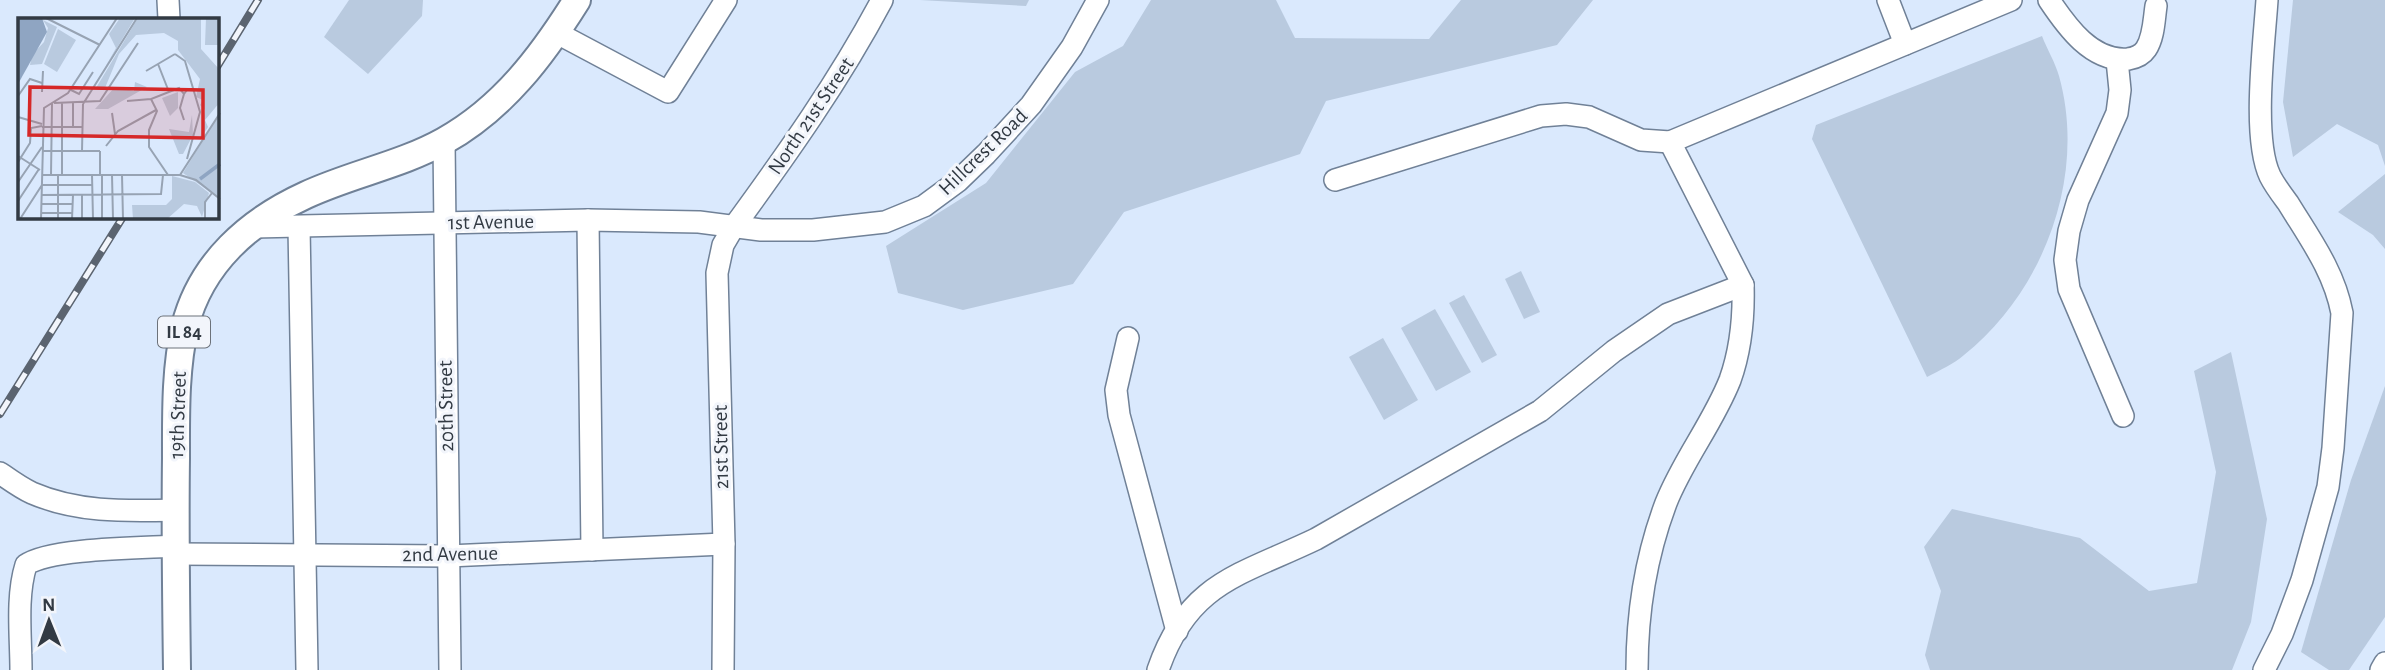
<svg xmlns="http://www.w3.org/2000/svg" width="2385" height="670" font-family="'Alegreya Sans',sans-serif">
	<style>
		.green { fill: #b9cadf }
		.lines { fill: none; stroke-linecap: round; stroke-linejoin: round }
		.minor-casing { stroke: #708197; stroke-width: 24 }
		.major-casing { stroke: #708197; stroke-width: 30 }
		.minor { stroke: #fff; stroke-width: 21 }
		.major { stroke: #fff; stroke-width: 26 }
		.rail-casing { stroke: #5b6470; stroke-width: 8 }
		.rail { stroke: #f2f5fb; stroke-width: 5; stroke-dasharray: 16; stroke-linecap: butt }
		.labels { text-anchor: middle; dominant-baseline: central; stroke-width: 6; stroke-linejoin: round; paint-order: stroke }
		.shield { fill: #f2f5fb; stroke: #6c727a; stroke-width: 2 }
		.shield-label { font-size: 19px; font-weight: bold; fill: #323a43 }
		.street-label { font-size: 21px; fill: #323a43; stroke: #f2f5fb }
		.inset-river { fill: none; stroke: #8fa5c2; stroke-width: 3.5 }
		.inset-road { fill: none; stroke: #97a3b3; stroke-width: 2 }
		.view { fill: #d62828; fill-opacity: 0.15; stroke: #d62828; stroke-width: 3.5 }
		.inset-edge { fill: none; stroke: #323a43; stroke-width: 3.5 }
	</style>
	<rect width="100%" height="100%" fill="#dae9fd"/>
	<g class="green">
		<path d="M 349,0 L 423,0 L 422,16 L 368,74 L 324,37 Z"/>
		<path d="M 920,0 L 1029,0 L 1026,6 Z"/>
		<path d="M 1151,0 L 1276,0 L 1295,38 L 1429,39 L 1461,0 L 1593,0 L 1557,45 L 1326,101 L 1300,154 L 1124,212 L 1073,284 L 963,310 L 898,293 L 886,246 L 986,183 L 1075,72 L 1123,46 Z"/>
		<path d="M 2293,0 L 2385,0 L 2385,166 L 2378,145 L 2337,124 L 2293,157 L 2283,102 Z"/>
		<path d="M 2042,36 C 2047,49 2055,62 2059,76 C 2087,176 2044,291 1964,355 C 1954,364 1940,370 1927,377 L 1812,139 L 1816,125 Z"/>
		<path d="M 2385,174 L 2385,249 L 2373,235 L 2338,212 Z"/>
		<path d="M 1521,271 L 1540,312 L 1524,319 L 1505,279 Z"/>
		<path d="M 1464,295 L 1497,355 L 1482,363 L 1449,303 Z"/>
		<path d="M 1435,309 L 1471,372 L 1436,391 L 1401,328 Z"/>
		<path d="M 1383,338 L 1418,400 L 1384,420 L 1349,357 Z"/>
		<path d="M 2231,352 L 2267,519 L 2251,622 L 2232,670 L 1930,670 L 1925,655 L 1941,591 L 1924,547 L 1952,509 L 2080,538 L 2149,591 L 2197,583 L 2216,472 L 2194,371 Z"/>
		<path d="M 2385,386 L 2385,617 L 2349,670 L 2329,670 L 2301,652 L 2351,480 Z"/>
	</g>
	<g class="lines">
		<g class="minor-casing">
			<g id="minor">
				<path d="M 168,0 L 169,19"/>
				<path d="M 1888,0 L 1905,44"/>
				<path d="M 2049,0 C 2067,27 2092,62 2128,59 C 2135,58 2142,55 2146,49 C 2154,37 2154,19 2156,6"/>
				<path d="M 557,33 L 668,92 L 726,0"/>
				<path d="M 2117,60 L 2120,90 L 2117,113 L 2078,200 L 2069,231 L 2065,260 L 2069,289 L 2123,416"/>
				<path d="M 444,141 L 450,670"/>
				<path d="M 1335,180 L 1541,116 L 1566,114 L 1589,117 L 1641,140 L 1670,142"/>
				<path d="M 588,220 L 592,550"/>
				<path d="M 250,227 L 588,220 L 699,222 L 761,230 L 813,230 L 885,222 L 924,206 L 958,181 L 986,154 L 1031,105 L 1072,47 L 1098,0"/>
				<path d="M 299,227 L 307,670"/>
				<path d="M 1128,338 L 1116,390 L 1119,415 L 1177,631"/>
				<path d="M 0,473 C 10,480 21,488 32,493 C 78,513 127,511 176,510"/>
				<path d="M 176,554 L 448,556 L 724,544"/>
				<path d="M 21,670 C 21,637 16,597 26,565 C 49,548 143,548 176,546"/>
				<path d="M 723,670 L 724,544 L 717,273 L 723,245 L 733,228 C 787,154 839,81 882,0"/>
				<path d="M 1158,670 C 1188,582 1241,575 1316,539 L 1540,411 L 1614,351 L 1668,314 L 1743,285"/>
				<path d="M 1637,670 C 1637,613 1646,556 1666,503 C 1683,460 1713,423 1730,380 C 1741,349 1744,318 1743,285 L 1670,142 L 2011,0"/>
				<path d="M 2264,670 L 2282,634 L 2302,580 L 2328,487 L 2333,448 L 2342,313 C 2334,271 2310,239 2288,203 C 2282,195 2275,186 2270,176 C 2252,138 2264,45 2267,0"/>
				<path d="M 2381,670 L 2385,663"/>
			</g>
		</g>
		<g class="major-casing">
			<path id="major" d="M 177,670 C 176,599 175,529 176,458 C 176,415 175,369 185,326 C 201,263 249,221 306,195 C 351,174 401,165 444,141 C 503,108 542,56 577,0"/>
		</g>
		<use href="#minor" class="minor"/>
		<use href="#major" class="major"/>
		<g class="rail-casing">
			<g id="rail">
				<path d="M 217,67 L 258,0"/>
				<path d="M 0,414 L 123,217"/>
			</g>
		</g>
		<use href="#rail" class="rail"/>
	</g>
	<g class="labels">
		<rect class="shield" x="158" y="316.5" width="52" height="31" rx="5"/>
		<g class="shield-label">
			<text x="184" y="332">IL 84</text>
		</g>
		<g class="street-label">
			<text transform="translate(811 116) rotate(-56)">North 21st Street</text>
			<text transform="translate(983 152) rotate(-44)">Hillcrest Road</text>
			<text transform="translate(491 222) rotate(-1)">1st Avenue</text>
			<text transform="translate(446 406) rotate(-91)">20th Street</text>
			<text transform="translate(178 415) rotate(-88)">19th Street</text>
			<text transform="translate(721 447) rotate(-91)">21st Street</text>
			<text transform="translate(450 554) rotate(-1)">2nd Avenue</text>
		</g>
	</g>
	<g transform="translate(18 18)">
		<rect width="201" height="201" fill="#dae9fd"/>
		<path d="M 102,0 L 117,0 L 85,53 L 98,30 L 91,16 ZM 120,0 L 183,0 L 183,31 L 201,51 L 202,84 L 187,102 L 190,109 L 182,121 L 187,92 L 182,87 L 185,82 L 178,79 L 182,61 L 160,32 L 160,23 L 146,15 L 118,17 L 101,36 L 87,70 L 78,70 ZM 188,0 L 201,0 L 201,27 L 187,27 ZM 25,2 L 39,9 L 24,46 L 12,47 L 14,37 L 26,24 L 30,10 ZM 40,11 L 58,22 L 39,54 L 26,46 ZM 117,64 L 129,69 L 90,91 L 77,91 L 97,69 L 116,73 ZM 160,74 L 160,90 L 152,98 L 144,80 ZM 201,96 L 201,180 L 165,155 ZM 174,97 L 175,117 L 165,136 L 161,136 L 151,111 L 171,114 ZM 154,158 L 177,164 L 191,175 L 184,199 L 179,188 L 166,186 L 149,201 L 115,201 L 114,187 L 148,187 L 154,181 Z" fill="#b9cadf"/>
		<path d="M 0,0 L 24,0 L 29,14 L 0,66 Z" fill="#8fa5c2"/>
		<path class="inset-river" d="M 182,161 L 202,146"/>
		<path class="inset-road" d="M 28,0 L 82,27M 157,36 L 167,43 L 182,94 L 169,141M 140,46 L 151,74M 128,53 L 157,36M 53,72 L 61,76 L 75,54M 24,74 L 25,53M 0,78 L 12,61 L 24,65M 109,83 L 133,81M 36,85 L 82,83 L 120,25M 44,85 L 44,157M 65,86 L 119,0M 94,95 L 97,116M 0,99 L 24,106M 166,102 L 162,90 L 166,76M 24,109 L 64,109M 55,109 L 55,85M 88,128 L 100,113 L 138,92M 25,133 L 82,133M 64,133 L 65,86M 82,133 L 82,157M 0,138 L 22,152M 0,144 L 12,125 L 13,110 L 24,108M 24,157 L 162,157 L 178,162 L 202,181M 33,157 L 34,85M 40,157 L 40,201M 74,157 L 75,201M 84,157 L 84,201M 94,157 L 95,201M 104,157 L 105,201M 150,157 L 131,129 L 131,112 L 139,93 L 133,81 L 161,70 L 166,76 L 169,72M 162,157 L 202,95M 0,164 L 24,129M 24,167 L 74,167M 24,177 L 143,176 L 145,157M 64,177 L 64,201M 0,183 L 21,151M 23,186 L 54,186M 23,195 L 54,195M 2,201 L 24,167M 23,201 L 26,90 L 50,75 L 99,0M 54,201 L 55,177M 187,201 L 187,184 L 194,175"/>
		<path class="view" d="M 12,69 L 185,72 L 185,120 L 11,117 Z"/>
		<rect width="201" height="201" class="inset-edge"/>
	</g>
	<g transform="translate(49 621) rotate(359)" stroke="#f2f5fb" stroke-width="5" paint-order="stroke">
	<path d="M0-5L12 26L0 18L-12 26Z" fill="#323a43"/>
	<text y="-10" font-size="19" font-weight="bold" text-anchor="middle" fill="#323a43">N</text>
	</g>
</svg>
